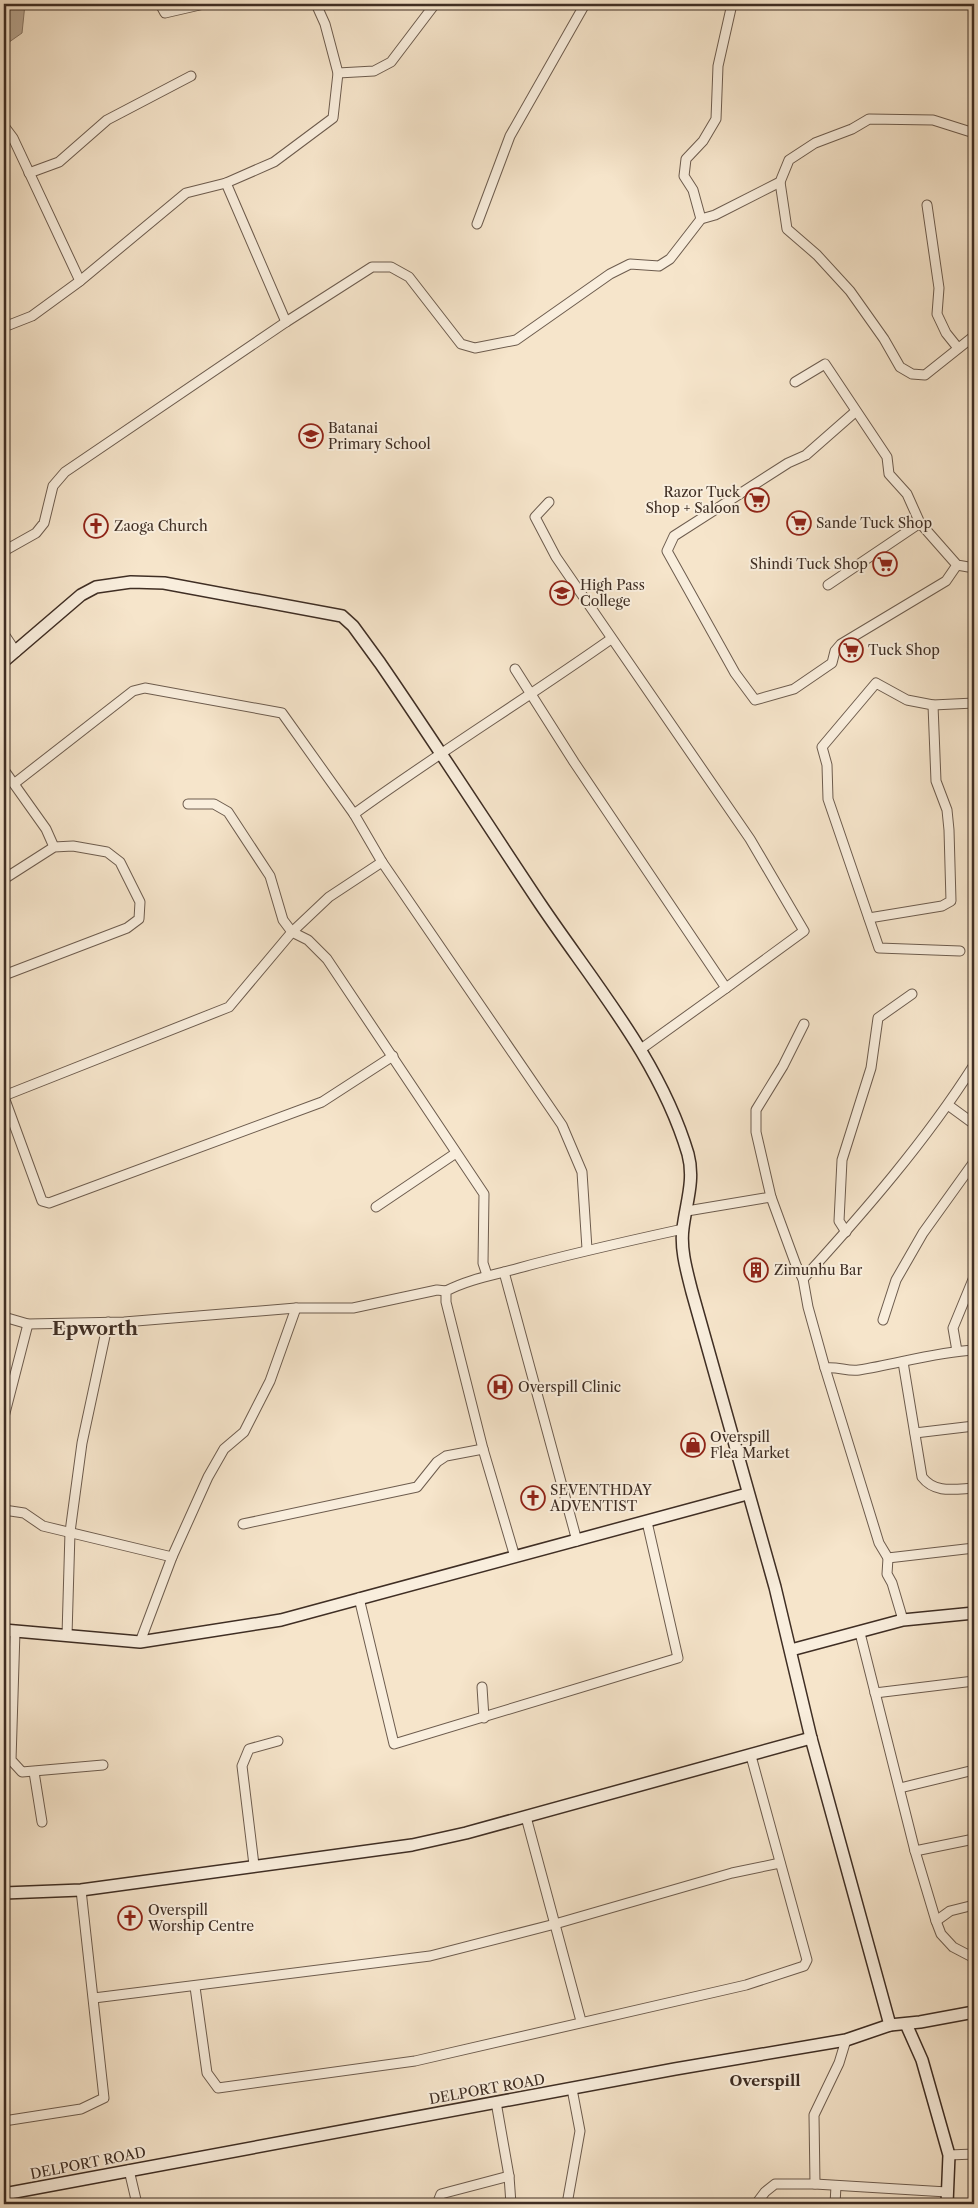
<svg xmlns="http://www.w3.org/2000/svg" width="978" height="2208" font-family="'Libre Caslon Text',serif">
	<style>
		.water { fill: #b8a792; stroke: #876 }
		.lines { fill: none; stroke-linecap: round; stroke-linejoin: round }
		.street-casing { stroke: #6d5c4e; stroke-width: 11 }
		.secondary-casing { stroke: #3f2e24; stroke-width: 14 }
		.street { stroke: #f9eedd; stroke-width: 9 }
		.secondary { stroke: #f9eedd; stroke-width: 11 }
		.labels { text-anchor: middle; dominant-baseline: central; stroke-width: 4; stroke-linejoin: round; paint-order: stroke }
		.poi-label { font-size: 14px; fill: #3f2e24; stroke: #f9eedd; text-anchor: start }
		.street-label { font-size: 14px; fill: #3f2e24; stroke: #f9eedd }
		.neighbourhood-label { font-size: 15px; font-weight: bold; fill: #3f2e24; stroke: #f9eedd }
		.district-label { font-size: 19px; font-weight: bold; fill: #3f2e24; stroke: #f9eedd }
	</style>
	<rect width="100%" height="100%" fill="#f6e5cb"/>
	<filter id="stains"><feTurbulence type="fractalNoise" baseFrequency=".004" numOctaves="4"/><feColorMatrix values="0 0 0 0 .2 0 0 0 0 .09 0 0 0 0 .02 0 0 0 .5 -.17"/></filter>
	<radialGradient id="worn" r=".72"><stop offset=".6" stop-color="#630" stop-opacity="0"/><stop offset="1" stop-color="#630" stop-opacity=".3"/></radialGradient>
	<path class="water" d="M 4,4 L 25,4 L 22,33 L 5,45 Z"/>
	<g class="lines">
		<g class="street-casing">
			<g id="street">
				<path d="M 160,4 L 165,13 L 204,4"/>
				<path d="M 338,73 L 374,71 L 391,62 L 435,4"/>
				<path d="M 4,126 L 13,138 L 80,281"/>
				<path d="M 29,173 L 59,162 L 107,120 L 191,76"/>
				<path d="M 780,182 L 787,229 L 817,255 L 850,291 L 884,339 L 900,367 L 912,374 L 925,375 L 974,336"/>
				<path d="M 226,183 L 286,322"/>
				<path d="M 927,205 L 939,288 L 937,314 L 946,333 L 958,348"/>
				<path d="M 701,219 L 693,190 L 684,176 L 686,159 L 703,141 L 716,119 L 718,66 L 732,4"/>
				<path d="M 477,224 L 510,136 L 585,4"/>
				<path d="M 4,327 L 32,316 L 80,281 L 186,193 L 226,183 L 274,162 L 333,118 L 338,73 L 325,24 L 316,4"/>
				<path d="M 795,382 L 825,364 L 887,457 L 889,474 L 907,494 L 920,523 L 957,565 L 974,568"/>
				<path d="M 855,412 L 806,455 L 788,463 L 674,536 L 667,551 L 735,673 L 755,700 L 794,689 L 832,663 L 835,651 L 841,644 L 946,581 L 957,565"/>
				<path d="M 549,502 L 535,517 L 556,557 L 750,839 L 804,931 L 726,988"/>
				<path d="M 4,551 L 36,533 L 44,523 L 53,486 L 65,472 L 286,322 L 372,267 L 391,267 L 409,277 L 461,344 L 475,348 L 516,340 L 610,274 L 630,264 L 659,266 L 670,259 L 701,219 L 715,215 L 780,182 L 789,160 L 815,143 L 852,129 L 869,119 L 933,120 L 974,133"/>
				<path d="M 828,585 L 920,523"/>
				<path d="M 4,634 L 16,652"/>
				<path d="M 515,669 L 574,762 L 726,988 L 641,1049"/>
				<path d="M 4,770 L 46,829 L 54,847"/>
				<path d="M 15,783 L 133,691 L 145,688 L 282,713 L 354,814 L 382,862 L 562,1125 L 582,1172 L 587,1249"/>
				<path d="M 188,804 L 214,804 L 228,812 L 270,876 L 283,920 L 292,932 L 308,940 L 327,959 L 484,1194 L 483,1263 L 487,1275"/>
				<path d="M 354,814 C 438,753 526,699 611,639"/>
				<path d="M 4,879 L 54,847 L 73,846 L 107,852 L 120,862 L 140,902 L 139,919 L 127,928 L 4,975"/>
				<path d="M 869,918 L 942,906 L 951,901 L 949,830 L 947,810 L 936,781 L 933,705"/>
				<path d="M 960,951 L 879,948 L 828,799 L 827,765 L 822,747 L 876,683 L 907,700 L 933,705 L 974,703"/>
				<path d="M 804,1024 L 783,1066 L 756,1110 L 756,1132 L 771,1197 L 796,1265 L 803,1279 L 808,1307 L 825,1368 L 879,1543 L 888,1558 L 887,1574 L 892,1583 L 903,1620"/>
				<path d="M 4,1096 L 229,1007 L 292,932 L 329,897 L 382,862"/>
				<path d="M 4,1097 L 42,1201 L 49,1203 L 322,1102 L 393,1056"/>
				<path d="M 948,1105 L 974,1124"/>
				<path d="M 376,1207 L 456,1153"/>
				<path d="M 687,1211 L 771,1197"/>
				<path d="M 846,1232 L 839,1221 L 842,1160 L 871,1068 L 878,1018 L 912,994"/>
				<path d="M 504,1272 L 577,1541"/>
				<path d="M 803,1279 C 864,1212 925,1142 974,1065"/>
				<path d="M 4,1317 L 28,1324 L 124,1322 L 296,1308 L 353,1308 L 437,1290 L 446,1291"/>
				<path d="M 883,1320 L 896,1280 L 923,1233 L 974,1162"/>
				<path d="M 957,1351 L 953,1328 L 974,1277"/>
				<path d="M 903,1362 L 922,1477 C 935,1494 955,1489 974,1488"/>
				<path d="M 825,1368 C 837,1366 848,1372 859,1370 C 897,1364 936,1352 974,1350"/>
				<path d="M 4,1417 L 28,1324"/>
				<path d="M 915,1433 L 974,1426"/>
				<path d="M 4,1510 L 24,1513 L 43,1526 L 172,1557"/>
				<path d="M 243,1524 L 417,1487 L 437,1462 L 446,1456 L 483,1449"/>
				<path d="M 515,1557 L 483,1449 L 446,1302 L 446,1291 C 469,1279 494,1275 519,1268 C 573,1253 628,1241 683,1229"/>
				<path d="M 888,1558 L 974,1548"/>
				<path d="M 359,1598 L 394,1744 L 678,1658 L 647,1522"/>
				<path d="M 15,1631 L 11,1760 L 22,1772 L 103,1765"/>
				<path d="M 860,1633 L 915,1851 L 936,1921 L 941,1934 L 953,1947 L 974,1958"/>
				<path d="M 67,1635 L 70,1532 L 82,1443 L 108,1322"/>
				<path d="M 140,1642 L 172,1557 L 208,1477 L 224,1449 L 244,1432 L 270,1381 L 296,1308"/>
				<path d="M 482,1687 L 484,1718"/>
				<path d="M 875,1693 L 974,1681"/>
				<path d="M 34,1772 L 42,1822"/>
				<path d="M 900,1788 L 974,1770"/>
				<path d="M 526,1817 L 581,2021"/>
				<path d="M 915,1851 L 974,1839"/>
				<path d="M 254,1865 L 242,1766 L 249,1749 L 278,1741"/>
				<path d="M 936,1921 L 950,1911 L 974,1905"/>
				<path d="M 195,1987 L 207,2073 L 218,2088 L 415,2061 L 746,1985 L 804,1966 L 807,1960 L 751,1756"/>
				<path d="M 94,1998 L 430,1956 L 555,1924 L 732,1873 L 780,1863"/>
				<path d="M 496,2102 L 509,2176 L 511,2204"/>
				<path d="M 4,2121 L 81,2109 L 104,2098 L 81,1890"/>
				<path d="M 949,2155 L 974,2154"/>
				<path d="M 129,2170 L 137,2204"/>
				<path d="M 815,2184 L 814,2115 L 839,2063 L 846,2040"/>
				<path d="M 437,2204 L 441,2194 L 509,2176"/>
				<path d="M 567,2204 L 580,2131 L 572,2089"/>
				<path d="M 756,2204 L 765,2192 L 775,2184 L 815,2184 L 947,2192"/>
				<path d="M 835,2204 L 836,2186"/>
			</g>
		</g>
		<g class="secondary-casing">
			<g id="secondary">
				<path d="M 4,661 L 81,595 L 96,587 L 131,582 L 164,583 L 342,616 L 353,626 L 380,663 C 435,743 487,824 541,905 C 595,985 660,1060 688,1154 C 695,1180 686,1203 683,1228 C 680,1249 687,1272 692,1292 L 775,1587 L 811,1738 L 890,2025"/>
				<path d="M 4,1630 L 140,1642 L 281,1620 L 747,1494"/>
				<path d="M 791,1650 L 903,1620 L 974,1613"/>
				<path d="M 4,1893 L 81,1890 L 412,1845 L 466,1833 L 811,1738"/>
				<path d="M 906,2024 L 922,2060 L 949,2155 L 947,2204"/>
				<path d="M 4,2194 L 675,2069 L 846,2040 L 890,2025 L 920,2022 L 974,2012"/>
			</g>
		</g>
		<use href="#street" class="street"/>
		<use href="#secondary" class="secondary"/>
	</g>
	<defs>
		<g id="school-ring" transform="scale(1.25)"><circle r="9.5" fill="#f9eedd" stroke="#8f2418" stroke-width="1.5"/><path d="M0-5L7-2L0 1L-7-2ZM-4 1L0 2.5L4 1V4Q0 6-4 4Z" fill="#8f2418"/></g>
		<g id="supermarket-ring" transform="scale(1.25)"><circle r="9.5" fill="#f9eedd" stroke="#8f2418" stroke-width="1.5"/><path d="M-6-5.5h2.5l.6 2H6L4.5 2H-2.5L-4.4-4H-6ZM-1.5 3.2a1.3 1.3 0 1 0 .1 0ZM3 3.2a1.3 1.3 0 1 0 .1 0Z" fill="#8f2418"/></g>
		<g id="church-ring" transform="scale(1.25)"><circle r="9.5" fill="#f9eedd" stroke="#8f2418" stroke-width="1.5"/><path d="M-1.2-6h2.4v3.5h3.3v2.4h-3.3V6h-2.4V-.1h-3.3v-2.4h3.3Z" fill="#8f2418"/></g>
		<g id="university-ring" transform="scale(1.25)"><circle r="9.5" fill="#f9eedd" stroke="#8f2418" stroke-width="1.5"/><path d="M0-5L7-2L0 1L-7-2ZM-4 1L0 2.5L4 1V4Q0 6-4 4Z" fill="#8f2418"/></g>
		<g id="building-ring" transform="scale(1.25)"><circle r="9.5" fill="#f9eedd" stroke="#8f2418" stroke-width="1.5"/><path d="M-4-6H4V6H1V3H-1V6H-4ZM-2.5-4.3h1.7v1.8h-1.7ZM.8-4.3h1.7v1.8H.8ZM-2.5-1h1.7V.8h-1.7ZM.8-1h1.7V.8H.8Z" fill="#8f2418"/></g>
		<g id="hospital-ring" transform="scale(1.25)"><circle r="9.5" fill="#f9eedd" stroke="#8f2418" stroke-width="1.5"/><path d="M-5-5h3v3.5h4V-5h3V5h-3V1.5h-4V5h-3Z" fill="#8f2418"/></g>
		<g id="shop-ring" transform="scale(1.25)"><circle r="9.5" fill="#f9eedd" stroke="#8f2418" stroke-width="1.5"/><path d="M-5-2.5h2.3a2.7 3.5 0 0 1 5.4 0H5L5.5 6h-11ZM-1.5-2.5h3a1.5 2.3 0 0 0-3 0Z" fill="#8f2418"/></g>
	</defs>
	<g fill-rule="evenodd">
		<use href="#school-ring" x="311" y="436"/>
		<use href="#supermarket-ring" x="757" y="500"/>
		<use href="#supermarket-ring" x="799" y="523"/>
		<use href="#church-ring" x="96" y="526"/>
		<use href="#supermarket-ring" x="885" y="564"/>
		<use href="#university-ring" x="562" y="593"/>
		<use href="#supermarket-ring" x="851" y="650"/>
		<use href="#building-ring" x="756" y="1270"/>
		<use href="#hospital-ring" x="500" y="1387"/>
		<use href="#shop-ring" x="693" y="1445"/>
		<use href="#church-ring" x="533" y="1498"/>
		<use href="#church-ring" x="130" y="1918"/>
	</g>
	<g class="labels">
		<g class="poi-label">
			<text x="328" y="428">Batanai<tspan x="328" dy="16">Primary School</tspan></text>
			<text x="740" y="492" text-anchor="end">Razor Tuck<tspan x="740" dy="16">Shop + Saloon</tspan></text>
			<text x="816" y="523">Sande Tuck Shop</text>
			<text x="114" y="526">Zaoga Church</text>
			<text x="868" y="564" text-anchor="end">Shindi Tuck Shop</text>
			<text x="580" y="585">High Pass<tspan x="580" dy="16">College</tspan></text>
			<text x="868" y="650">Tuck Shop</text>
			<text x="774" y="1270">Zimunhu Bar</text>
			<text x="518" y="1387">Overspill Clinic</text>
			<text x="710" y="1437">Overspill<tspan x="710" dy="16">Flea Market</tspan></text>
			<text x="550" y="1490">SEVENTHDAY<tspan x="550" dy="16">ADVENTIST</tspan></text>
			<text x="148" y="1910">Overspill<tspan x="148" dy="16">Worship Centre</tspan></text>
		</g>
		<g class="street-label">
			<text transform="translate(487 2089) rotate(-10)">DELPORT ROAD</text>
			<text transform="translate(88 2163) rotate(-11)">DELPORT ROAD</text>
		</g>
		<g class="neighbourhood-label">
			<text x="765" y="2080">Overspill</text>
		</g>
		<g class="district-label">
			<text x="95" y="1328">Epworth</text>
		</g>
	</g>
	<rect width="978" height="2208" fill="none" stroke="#f6e5cb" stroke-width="20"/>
	<rect x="5" y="5" width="968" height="2198" fill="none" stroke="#3f2e24" stroke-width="2.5"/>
	<rect x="10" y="10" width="958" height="2188" fill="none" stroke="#3f2e24"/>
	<rect width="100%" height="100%" filter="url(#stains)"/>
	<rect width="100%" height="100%" fill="url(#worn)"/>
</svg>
